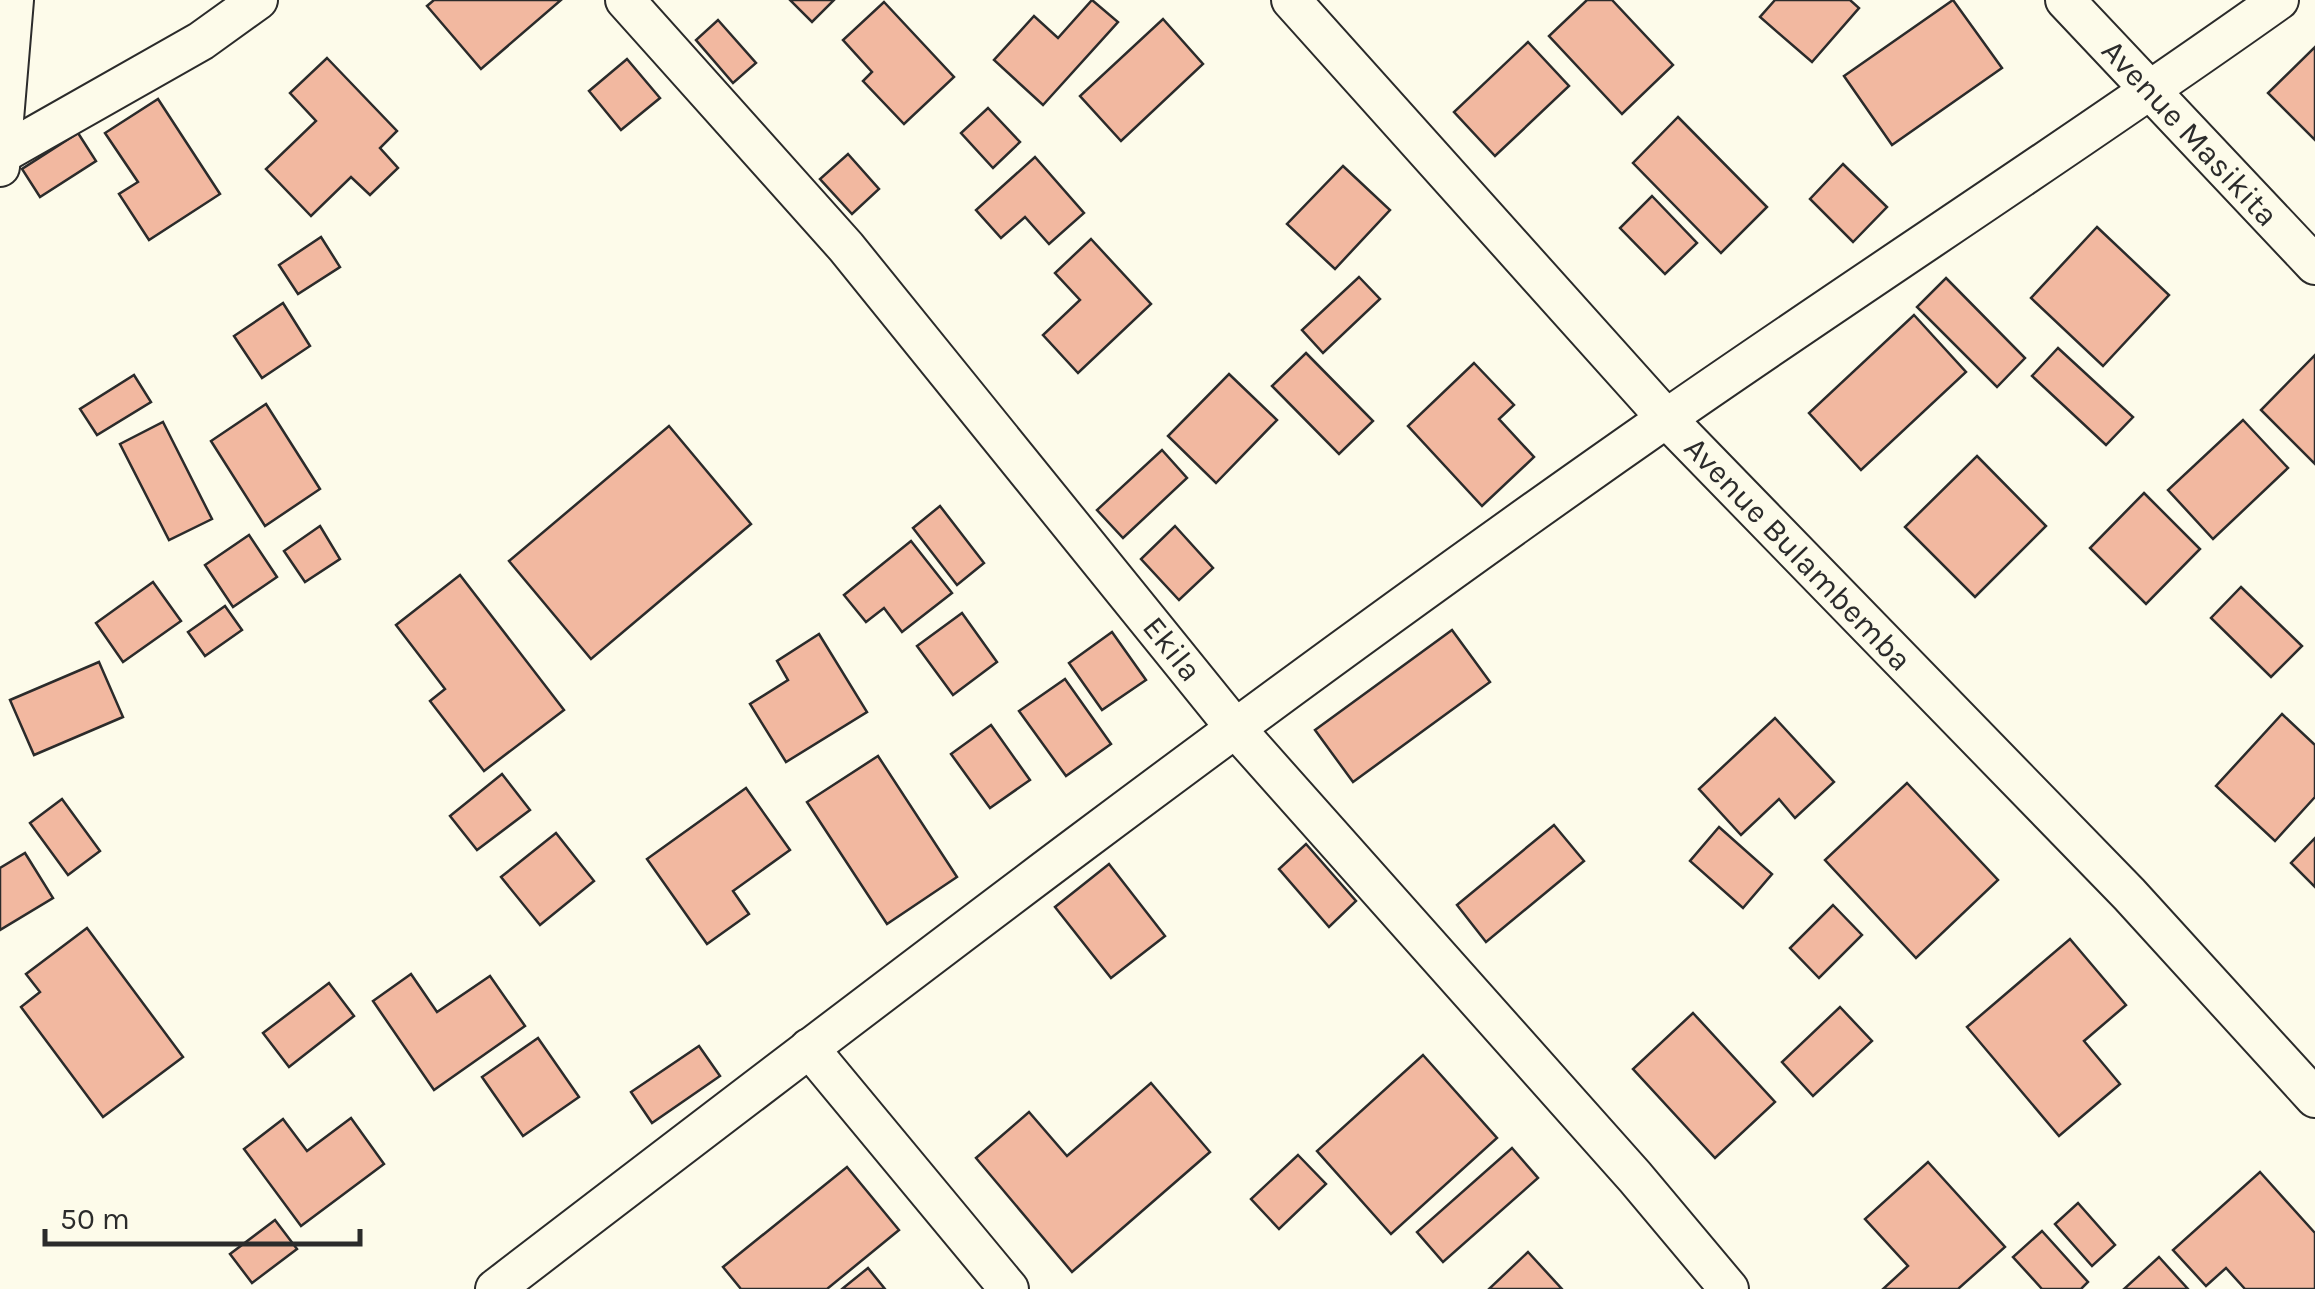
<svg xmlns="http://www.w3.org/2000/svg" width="2315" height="1289" font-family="Karla,sans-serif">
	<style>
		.building { fill: #f2b8a0; stroke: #2b2b2b; stroke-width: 2.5 }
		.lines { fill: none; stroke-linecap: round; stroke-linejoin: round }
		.minor-casing { stroke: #2b2b2b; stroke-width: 42 }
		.minor { stroke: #fdfbea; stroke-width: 38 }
		.labels { text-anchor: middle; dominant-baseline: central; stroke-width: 8; stroke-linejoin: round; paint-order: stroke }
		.street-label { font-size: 32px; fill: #2b2b2b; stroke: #fdfbea }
	</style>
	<rect width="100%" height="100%" fill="#fdfbea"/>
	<g class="building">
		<path d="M 434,0 L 561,0 L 481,69 L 427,6 Z"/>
		<path d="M 790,0 L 834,0 L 812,22 Z"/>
		<path d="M 1092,0 L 1118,22 L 1043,105 L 994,60 L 1034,16 L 1058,38 Z"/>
		<path d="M 1587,0 L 1612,0 L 1673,65 L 1622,114 L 1549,36 Z"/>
		<path d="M 1775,0 L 1850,0 L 1859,8 L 1812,62 L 1760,17 Z"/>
		<path d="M 1953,0 L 2002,68 L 1892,145 L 1844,76 Z"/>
		<path d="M 884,2 L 954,77 L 904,124 L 863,81 L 872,72 L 843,40 Z"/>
		<path d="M 1163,19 L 1203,64 L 1121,141 L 1080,96 Z"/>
		<path d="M 718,20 L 756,63 L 733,83 L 696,40 Z"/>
		<path d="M 1528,42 L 1569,86 L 1495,156 L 1454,112 Z"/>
		<path d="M 2315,47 L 2315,140 L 2268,93 Z"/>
		<path d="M 327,58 L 397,131 L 380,148 L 398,168 L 370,195 L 351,177 L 311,216 L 266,169 L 316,121 L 290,93 Z"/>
		<path d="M 627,59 L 660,98 L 621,130 L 589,91 Z"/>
		<path d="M 158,99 L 220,194 L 149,240 L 119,194 L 138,182 L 105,133 Z"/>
		<path d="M 988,108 L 1020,142 L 993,168 L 961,133 Z"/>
		<path d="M 1678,117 L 1767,207 L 1721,253 L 1633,163 Z"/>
		<path d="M 78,133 L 96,161 L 40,197 L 22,169 Z"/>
		<path d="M 848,154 L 879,189 L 852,214 L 820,179 Z"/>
		<path d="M 1035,157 L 1084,213 L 1049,244 L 1025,217 L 1001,238 L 976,210 Z"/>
		<path d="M 1843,164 L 1887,207 L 1853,242 L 1810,199 Z"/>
		<path d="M 1343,166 L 1390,210 L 1335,269 L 1287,224 Z"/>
		<path d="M 1652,196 L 1697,243 L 1665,274 L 1620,228 Z"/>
		<path d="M 2097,227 L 2169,295 L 2103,366 L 2031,298 Z"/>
		<path d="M 321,237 L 340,267 L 298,294 L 279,265 Z"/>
		<path d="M 1091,239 L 1151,304 L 1078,373 L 1043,335 L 1080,300 L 1055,273 Z"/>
		<path d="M 1359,277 L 1380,299 L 1323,353 L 1302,330 Z"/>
		<path d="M 1946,278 L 2025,358 L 1997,387 L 1917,307 Z"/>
		<path d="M 283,303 L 310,346 L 262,378 L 234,336 Z"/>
		<path d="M 1914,315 L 1966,372 L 1861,470 L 1809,413 Z"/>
		<path d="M 2058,348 L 2133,417 L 2106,445 L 2032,376 Z"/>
		<path d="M 1306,353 L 1373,421 L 1339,454 L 1272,386 Z"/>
		<path d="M 2315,355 L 2315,464 L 2261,410 Z"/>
		<path d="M 1474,363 L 1514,405 L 1499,419 L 1534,457 L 1482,506 L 1408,426 Z"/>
		<path d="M 1229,374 L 1277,420 L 1216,483 L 1168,436 Z"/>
		<path d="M 134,375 L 151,402 L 97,435 L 80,409 Z"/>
		<path d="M 266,404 L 320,489 L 265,526 L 211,441 Z"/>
		<path d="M 2243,420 L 2288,468 L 2213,539 L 2168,490 Z"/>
		<path d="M 163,422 L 212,519 L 169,540 L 120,444 Z"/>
		<path d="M 669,426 L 751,524 L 591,659 L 509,561 Z"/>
		<path d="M 1162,450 L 1187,478 L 1123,538 L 1097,510 Z"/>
		<path d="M 1977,456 L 2046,526 L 1975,597 L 1905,527 Z"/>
		<path d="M 2144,493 L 2200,549 L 2146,604 L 2090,548 Z"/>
		<path d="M 940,506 L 984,563 L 957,585 L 913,528 Z"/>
		<path d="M 320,526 L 340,559 L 305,582 L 284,551 Z"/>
		<path d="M 1175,526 L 1213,568 L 1179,600 L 1141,559 Z"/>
		<path d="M 249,535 L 277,577 L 233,607 L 205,565 Z"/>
		<path d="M 911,541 L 952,593 L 902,632 L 884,608 L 866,622 L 844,595 Z"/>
		<path d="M 460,575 L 564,710 L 484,771 L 430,701 L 445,689 L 396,625 Z"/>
		<path d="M 153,582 L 181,621 L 123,662 L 96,623 Z"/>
		<path d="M 2241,587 L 2302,646 L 2271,677 L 2211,618 Z"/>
		<path d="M 225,606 L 242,630 L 205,656 L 188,632 Z"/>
		<path d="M 962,613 L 997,662 L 953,695 L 917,646 Z"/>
		<path d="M 1452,630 L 1490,682 L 1353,782 L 1315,730 Z"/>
		<path d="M 1112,632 L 1146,680 L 1102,710 L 1069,663 Z"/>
		<path d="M 819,634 L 867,712 L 786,762 L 750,704 L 788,680 L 777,661 Z"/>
		<path d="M 99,662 L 123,717 L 34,755 L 10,700 Z"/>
		<path d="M 1065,679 L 1111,744 L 1066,776 L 1019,711 Z"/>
		<path d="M 2282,714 L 2315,745 L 2315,797 L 2275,841 L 2216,786 Z"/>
		<path d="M 1775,718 L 1834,782 L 1795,818 L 1779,799 L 1741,835 L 1699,789 Z"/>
		<path d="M 991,725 L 1030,780 L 990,808 L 951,754 Z"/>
		<path d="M 878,756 L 957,877 L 887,924 L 807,802 Z"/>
		<path d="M 502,774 L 530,810 L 477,850 L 450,816 Z"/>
		<path d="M 1907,783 L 1998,880 L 1916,958 L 1825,860 Z"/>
		<path d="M 746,788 L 790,850 L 733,891 L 749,914 L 707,944 L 647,859 Z"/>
		<path d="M 62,799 L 100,851 L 68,875 L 30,823 Z"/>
		<path d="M 1554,825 L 1584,861 L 1486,942 L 1457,905 Z"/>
		<path d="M 1719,827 L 1772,874 L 1743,908 L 1690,861 Z"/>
		<path d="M 556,833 L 594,881 L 540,925 L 501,877 Z"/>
		<path d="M 2315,838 L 2315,887 L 2291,863 Z"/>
		<path d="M 1306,844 L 1356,901 L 1329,927 L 1279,869 Z"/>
		<path d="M 25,853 L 53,898 L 0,930 L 0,868 Z"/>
		<path d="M 1109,864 L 1165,936 L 1111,978 L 1055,907 Z"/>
		<path d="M 1833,905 L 1862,935 L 1819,978 L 1790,948 Z"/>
		<path d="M 87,928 L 183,1057 L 103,1117 L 21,1007 L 40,992 L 26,974 Z"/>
		<path d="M 2070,939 L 2126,1005 L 2084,1041 L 2120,1084 L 2059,1136 L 1967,1027 Z"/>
		<path d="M 411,974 L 437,1012 L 490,976 L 525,1026 L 434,1090 L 373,1001 Z"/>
		<path d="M 329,983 L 354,1016 L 289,1067 L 263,1033 Z"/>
		<path d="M 1840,1007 L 1872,1041 L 1813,1096 L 1782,1062 Z"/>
		<path d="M 1693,1013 L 1775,1102 L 1715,1158 L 1633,1069 Z"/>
		<path d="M 538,1038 L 579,1097 L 523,1136 L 482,1077 Z"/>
		<path d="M 699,1046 L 720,1076 L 652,1123 L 631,1092 Z"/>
		<path d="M 1423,1055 L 1497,1138 L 1391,1234 L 1317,1151 Z"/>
		<path d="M 1151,1083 L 1210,1152 L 1072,1272 L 976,1158 L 1029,1112 L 1067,1156 Z"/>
		<path d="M 351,1118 L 384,1164 L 301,1226 L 244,1149 L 283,1119 L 307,1151 Z"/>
		<path d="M 1512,1148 L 1538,1178 L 1443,1262 L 1417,1232 Z"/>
		<path d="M 1298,1155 L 1326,1184 L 1279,1229 L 1251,1199 Z"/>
		<path d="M 1928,1162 L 2005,1247 L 1958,1289 L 1883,1289 L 1908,1266 L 1865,1219 Z"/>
		<path d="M 847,1167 L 899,1230 L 827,1289 L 741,1289 L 723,1267 Z"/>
		<path d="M 2260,1172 L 2315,1233 L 2315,1289 L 2245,1289 L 2226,1268 L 2206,1286 L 2173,1250 Z"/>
		<path d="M 2078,1203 L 2115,1245 L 2092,1266 L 2055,1224 Z"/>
		<path d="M 275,1220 L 297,1249 L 252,1283 L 230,1254 Z"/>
		<path d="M 2042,1231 L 2088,1282 L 2081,1289 L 2042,1289 L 2013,1257 Z"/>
		<path d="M 1528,1252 L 1562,1289 L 1489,1289 Z"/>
		<path d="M 2159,1257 L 2188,1289 L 2124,1289 Z"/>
		<path d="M 868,1268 L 885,1289 L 842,1289 Z"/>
	</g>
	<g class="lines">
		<g class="minor-casing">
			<g id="minor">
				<path d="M 625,0 L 846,247 L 1236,729 L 1635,1177 L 1729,1289"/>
				<path d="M 1291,0 L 1666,418 L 2129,894 L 2315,1098"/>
				<path d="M 2065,0 L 2315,265"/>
				<path d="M 0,155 L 201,41 L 258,0"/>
				<path d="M 0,167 L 14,0"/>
				<path d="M 809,1048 L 1009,1289"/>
				<path d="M 495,1289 C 881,993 1268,696 1667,418 C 1870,277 2078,143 2279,0"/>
			</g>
		</g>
		<use href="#minor" class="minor"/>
	</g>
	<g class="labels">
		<g class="street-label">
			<text transform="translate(2190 133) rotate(47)">Avenue Masikita</text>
			<text transform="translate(1798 554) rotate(46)">Avenue Bulambemba</text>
			<text transform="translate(1172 649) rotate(51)">Ekila</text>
		</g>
	</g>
	<path d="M45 1229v15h315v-15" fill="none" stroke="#2b2b2b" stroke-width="5"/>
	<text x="60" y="1229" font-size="30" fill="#2b2b2b" stroke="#fdfbea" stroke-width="8" paint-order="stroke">50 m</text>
</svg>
